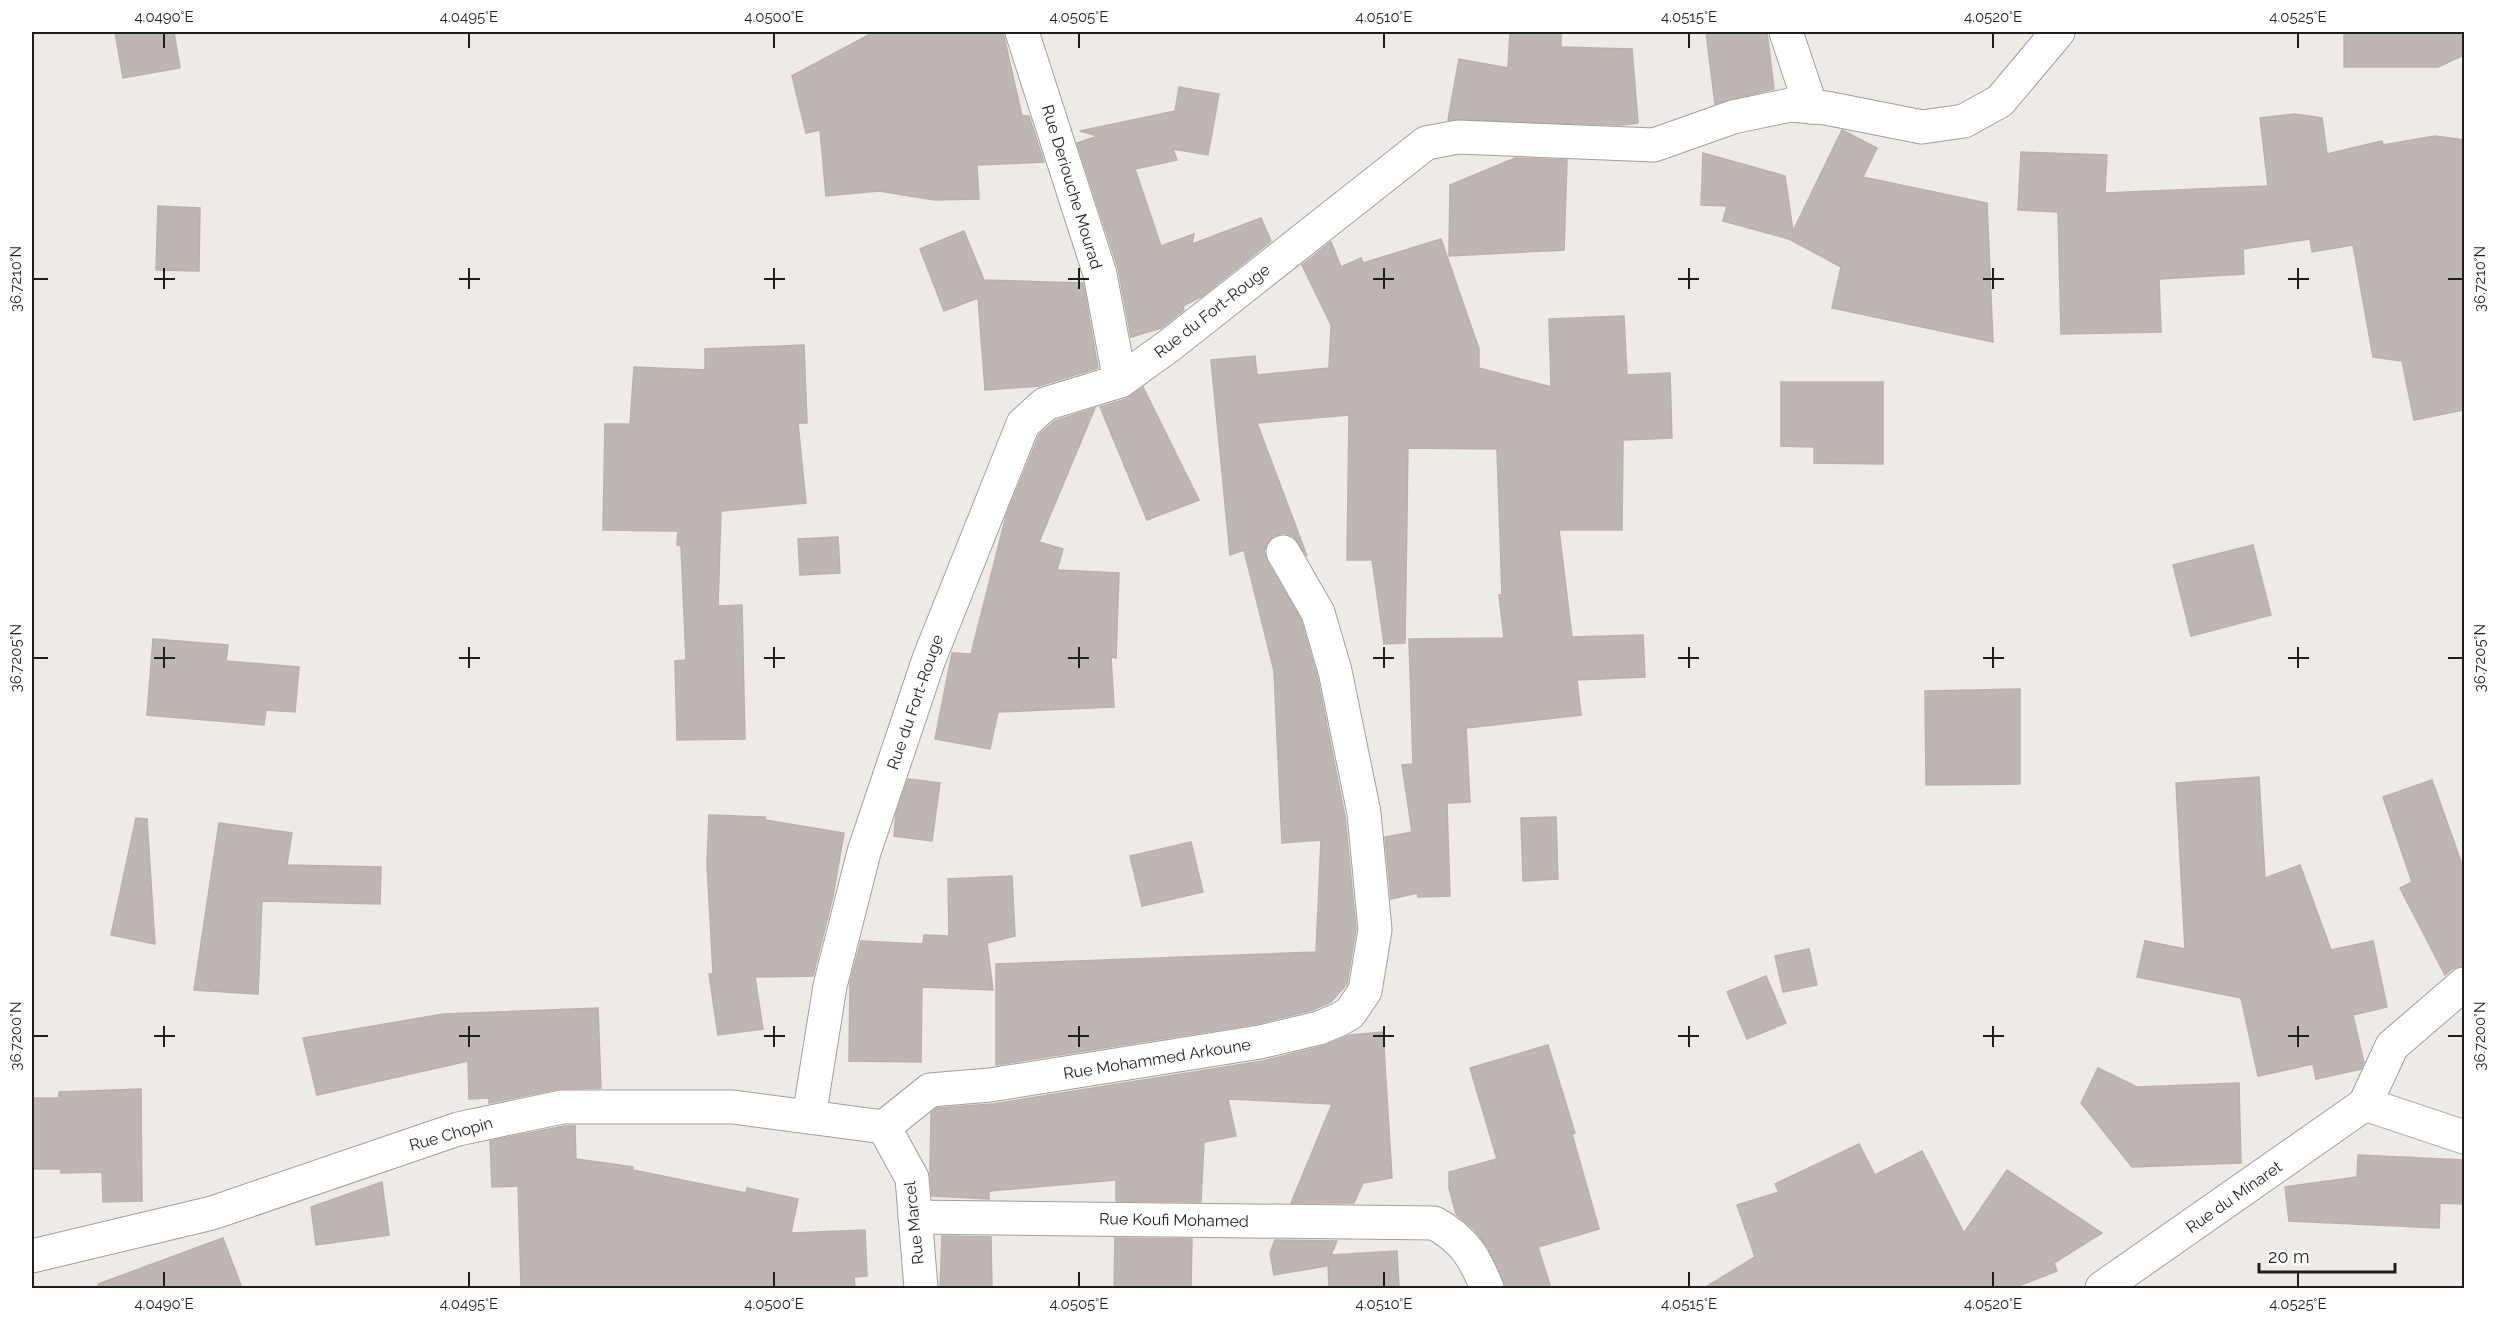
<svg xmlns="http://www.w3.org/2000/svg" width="2496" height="1320" font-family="Raleway,sans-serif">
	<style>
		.building { fill: #beb6b2; stroke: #beb0a9; stroke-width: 1.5 }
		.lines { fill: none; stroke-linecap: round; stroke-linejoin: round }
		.street-casing { stroke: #9f9f9f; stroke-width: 35 }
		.street { stroke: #fff; stroke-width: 33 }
		.ticks { fill: none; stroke: #1e1e1e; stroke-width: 2 }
		.labels { text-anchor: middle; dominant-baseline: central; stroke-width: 4.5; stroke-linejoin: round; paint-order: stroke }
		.street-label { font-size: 16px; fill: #1e1e1e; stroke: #fff }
		.neatline { fill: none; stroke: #1e1e1e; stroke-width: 2 }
		.ticks-label { font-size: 15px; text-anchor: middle; fill: #1e1e1e }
	</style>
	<rect width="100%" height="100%" fill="#eeeae5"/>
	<g class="building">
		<path d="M 115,32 L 174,32 L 180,68 L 123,78 Z"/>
		<path d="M 874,32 L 1003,32 L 1022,116 L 1029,116 L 1044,162 L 977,165 L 979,199 L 935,200 L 879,191 L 826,196 L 820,130 L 806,133 L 792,76 Z"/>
		<path d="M 1510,32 L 1561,32 L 1561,47 L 1632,49 L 1638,123 L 1621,125 L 1448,120 L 1459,59 L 1508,68 Z"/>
		<path d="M 1706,32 L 1767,32 L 1774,89 L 1715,104 Z"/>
		<path d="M 2344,32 L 2464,32 L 2464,55 L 2438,67 L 2344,67 Z"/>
		<path d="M 1179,87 L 1219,94 L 1208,155 L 1173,149 L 1177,160 L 1135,169 L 1161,246 L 1194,234 L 1192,244 L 1261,218 L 1271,241 L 1202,296 L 1183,306 L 1184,310 L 1161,328 L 1131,337 L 1118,268 L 1077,143 L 1098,136 L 1080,131 L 1175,111 Z"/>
		<path d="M 2294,114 L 2322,118 L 2327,154 L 2382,141 L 2383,145 L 2435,136 L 2464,140 L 2464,410 L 2414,420 L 2402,361 L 2373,357 L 2353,245 L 2312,252 L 2310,239 L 2243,249 L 2244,274 L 2159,279 L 2161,332 L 2061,334 L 2058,212 L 2018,210 L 2021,152 L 2107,155 L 2105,193 L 2268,186 L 2260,118 Z"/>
		<path d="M 1842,130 L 1877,148 L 1863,177 L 1987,203 L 1993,342 L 1832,308 L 1841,267 L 1789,239 L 1723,221 L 1727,206 L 1701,205 L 1703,153 L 1785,176 L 1793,231 Z"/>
		<path d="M 1515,158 L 1567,160 L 1564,250 L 1449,256 L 1450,185 Z"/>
		<path d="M 158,206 L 200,208 L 199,271 L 156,270 Z"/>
		<path d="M 964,231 L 984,280 L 1083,283 L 1098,368 L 1039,386 L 985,390 L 978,298 L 944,311 L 920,249 Z"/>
		<path d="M 1441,239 L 1479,349 L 1479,368 L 1551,387 L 1549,319 L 1624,316 L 1627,375 L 1670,373 L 1672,438 L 1623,440 L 1622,530 L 1559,530 L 1572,637 L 1643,635 L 1645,677 L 1577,680 L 1581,715 L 1466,728 L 1470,802 L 1447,803 L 1450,896 L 1418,897 L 1417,893 L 1391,899 L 1385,837 L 1412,832 L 1402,765 L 1413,764 L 1409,639 L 1504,638 L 1499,595 L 1502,595 L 1497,449 L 1408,448 L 1405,643 L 1384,644 L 1372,560 L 1347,560 L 1349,415 L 1257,423 L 1307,556 L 1293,536 L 1284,533 L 1273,536 L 1267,543 L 1264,551 L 1267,561 L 1301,620 L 1317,676 L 1345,816 L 1356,929 L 1347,984 L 1331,1002 L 1313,1010 L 1256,1024 L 996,1065 L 996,964 L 1316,952 L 1321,840 L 1282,843 L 1274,671 L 1244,550 L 1230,555 L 1211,360 L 1255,356 L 1257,375 L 1329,368 L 1331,325 L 1302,265 L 1331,242 L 1341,267 L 1361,258 L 1363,263 Z"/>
		<path d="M 804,345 L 807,423 L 798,423 L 806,503 L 721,511 L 718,606 L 742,605 L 745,739 L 677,740 L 675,661 L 686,660 L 681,546 L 677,545 L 678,531 L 603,530 L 605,424 L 630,424 L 634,367 L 705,370 L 705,349 Z"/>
		<path d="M 1781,382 L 1883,382 L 1883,464 L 1814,463 L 1814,447 L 1781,446 Z"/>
		<path d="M 1143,387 L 1199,500 L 1147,520 L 1100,407 L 1126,399 Z"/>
		<path d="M 1095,408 L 1039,542 L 1063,549 L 1057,570 L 1119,573 L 1116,658 L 1111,657 L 1114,707 L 998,712 L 990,749 L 935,739 L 952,653 L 971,654 L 1006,516 L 1039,435 L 1055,421 Z"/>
		<path d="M 838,537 L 840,573 L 800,575 L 798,539 Z"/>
		<path d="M 2253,545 L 2271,615 L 2191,636 L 2173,565 Z"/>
		<path d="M 153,639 L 228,645 L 226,661 L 299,667 L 295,712 L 266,710 L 264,725 L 147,715 Z"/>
		<path d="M 2020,689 L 2020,784 L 1926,785 L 1925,691 Z"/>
		<path d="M 2259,777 L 2265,878 L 2300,865 L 2331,950 L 2373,941 L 2387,1007 L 2353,1015 L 2364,1063 L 2361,1069 L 2316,1079 L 2313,1064 L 2258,1076 L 2241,998 L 2137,977 L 2145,941 L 2185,949 L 2176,783 Z"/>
		<path d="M 908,779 L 940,783 L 932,841 L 894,836 L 896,814 Z"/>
		<path d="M 2432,780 L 2464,870 L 2464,966 L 2452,969 L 2445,975 L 2400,888 L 2412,882 L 2383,797 Z"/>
		<path d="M 709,815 L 765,817 L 765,820 L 844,833 L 833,896 L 813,976 L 755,977 L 763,1029 L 718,1035 L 709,974 L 713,974 L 707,863 Z"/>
		<path d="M 1556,817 L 1558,879 L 1523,881 L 1521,818 Z"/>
		<path d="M 136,818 L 147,819 L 155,944 L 111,935 Z"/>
		<path d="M 219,823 L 292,833 L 287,865 L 381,867 L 380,904 L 262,901 L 258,994 L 194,990 Z"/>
		<path d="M 1191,842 L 1203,892 L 1142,906 L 1130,856 Z"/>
		<path d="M 1012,876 L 1015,936 L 987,943 L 993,990 L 922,987 L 921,1062 L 849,1061 L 850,982 L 861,941 L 923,944 L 924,935 L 949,936 L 948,879 Z"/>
		<path d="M 1809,949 L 1817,985 L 1783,992 L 1775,956 Z"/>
		<path d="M 1766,976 L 1786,1023 L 1747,1039 L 1727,992 Z"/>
		<path d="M 598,1008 L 601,1088 L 558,1089 L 489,1103 L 489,1098 L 469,1099 L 468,1061 L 317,1095 L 303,1038 L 443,1014 Z"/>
		<path d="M 1383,1032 L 1392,1178 L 1363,1183 L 1354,1203 L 1291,1203 L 1332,1104 L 1228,1099 L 1236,1136 L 1204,1142 L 1201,1202 L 1116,1201 L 1116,1180 L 989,1191 L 989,1199 L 932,1196 L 930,1173 L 931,1113 L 937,1108 L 993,1104 L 1263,1061 L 1323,1046 L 1350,1035 Z"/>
		<path d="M 1548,1045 L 1575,1133 L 1572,1134 L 1599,1229 L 1538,1247 L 1551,1288 L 1505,1288 L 1488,1248 L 1474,1229 L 1456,1214 L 1449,1188 L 1449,1172 L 1497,1159 L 1470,1068 Z"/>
		<path d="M 2098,1068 L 2137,1087 L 2239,1083 L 2241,1163 L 2132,1167 L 2081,1103 Z"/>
		<path d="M 141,1089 L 142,1201 L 103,1202 L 102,1172 L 61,1173 L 61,1169 L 32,1169 L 32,1098 L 59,1098 L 59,1092 Z"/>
		<path d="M 564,1126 L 575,1126 L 576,1159 L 633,1167 L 633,1170 L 746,1193 L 747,1188 L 798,1199 L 791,1233 L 865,1230 L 867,1276 L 854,1277 L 855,1288 L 521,1288 L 518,1186 L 492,1187 L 490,1141 Z"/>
		<path d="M 1859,1144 L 1875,1175 L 1922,1151 L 1964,1233 L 2007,1170 L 2102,1233 L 2054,1263 L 2057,1271 L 2013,1288 L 1704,1288 L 1755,1257 L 1737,1205 L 1779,1192 L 1775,1184 Z"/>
		<path d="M 2358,1155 L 2464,1160 L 2464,1204 L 2440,1203 L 2439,1228 L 2289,1221 L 2285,1187 L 2357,1177 Z"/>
		<path d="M 382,1182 L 389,1235 L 316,1245 L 311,1207 Z"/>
		<path d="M 942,1236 L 991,1237 L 992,1288 L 940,1288 Z"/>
		<path d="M 223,1238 L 242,1288 L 98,1288 L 98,1284 Z"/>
		<path d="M 1115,1238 L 1192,1239 L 1191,1288 L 1114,1288 Z"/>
		<path d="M 1275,1240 L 1337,1241 L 1331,1255 L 1397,1251 L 1399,1288 L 1329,1288 L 1328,1262 L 1326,1266 L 1274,1275 L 1270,1253 Z"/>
	</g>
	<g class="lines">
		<g class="street-casing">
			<g id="street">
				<path d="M 1022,32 L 1100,274 L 1120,381"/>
				<path d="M 1786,32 L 1811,107"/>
				<path d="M 2365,1104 L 2392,1046 L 2464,984"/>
				<path d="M 2365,1104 L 2464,1137"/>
				<path d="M 809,1117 L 830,986 L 864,852 L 929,659 L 1023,424 L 1045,404 L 1120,381 L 1170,345 L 1426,143 L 1458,137 L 1654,145 L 1733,117 L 1790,105 L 1826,108 L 1922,127 L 1964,121 L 2000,101 L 2058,32"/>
				<path d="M 884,1127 L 930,1090 L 990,1085 L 1260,1042 L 1319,1028 L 1340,1019 L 1350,1013 L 1365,991 L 1375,930 L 1364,813 L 1335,671 L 1318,613 L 1283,552"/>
				<path d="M 884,1127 L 912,1178 L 921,1288"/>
				<path d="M 915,1217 L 1434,1223 C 1464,1239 1475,1258 1487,1288"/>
				<path d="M 32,1256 L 212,1213 L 458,1129 L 562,1107 L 733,1107 L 884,1127"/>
				<path d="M 2102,1288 L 2365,1104"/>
			</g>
		</g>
		<use href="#street" class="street"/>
	</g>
	<path class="ticks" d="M 164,33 L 164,48M 469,33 L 469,48M 774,33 L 774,48M 1079,33 L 1079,48M 1384,33 L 1384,48M 1689,33 L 1689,48M 1993,33 L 1993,48M 2298,33 L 2298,48M 164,268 L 164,289M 469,268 L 469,289M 774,268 L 774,289M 1079,268 L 1079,289M 1384,268 L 1384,289M 1689,268 L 1689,289M 1993,268 L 1993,289M 2298,268 L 2298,289M 33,279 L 48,279M 154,279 L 175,279M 459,279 L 480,279M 764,279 L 785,279M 1068,279 L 1089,279M 1373,279 L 1394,279M 1678,279 L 1699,279M 1983,279 L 2004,279M 2288,279 L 2309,279M 2448,279 L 2463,279M 164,647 L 164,668M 469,647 L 469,668M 774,647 L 774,668M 1079,647 L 1079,668M 1384,647 L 1384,668M 1689,647 L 1689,668M 1993,647 L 1993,668M 2298,647 L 2298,668M 33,658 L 48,658M 154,658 L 175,658M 459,658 L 480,658M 764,658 L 785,658M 1068,658 L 1089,658M 1373,658 L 1394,658M 1678,658 L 1699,658M 1983,658 L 2004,658M 2288,658 L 2309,658M 2448,658 L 2463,658M 164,1026 L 164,1047M 469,1026 L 469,1047M 774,1026 L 774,1047M 1079,1026 L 1079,1047M 1384,1026 L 1384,1047M 1689,1026 L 1689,1047M 1993,1026 L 1993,1047M 2298,1026 L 2298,1047M 33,1036 L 48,1036M 154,1036 L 175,1036M 459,1036 L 480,1036M 764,1036 L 785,1036M 1068,1036 L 1089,1036M 1373,1036 L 1394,1036M 1678,1036 L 1699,1036M 1983,1036 L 2004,1036M 2288,1036 L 2309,1036M 2448,1036 L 2463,1036M 164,1272 L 164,1287M 469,1272 L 469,1287M 774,1272 L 774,1287M 1079,1272 L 1079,1287M 1384,1272 L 1384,1287M 1689,1272 L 1689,1287M 1993,1272 L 1993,1287M 2298,1272 L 2298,1287"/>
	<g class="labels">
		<g class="street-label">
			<text transform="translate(1072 187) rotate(73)">Rue Deriouche Mourad</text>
			<text transform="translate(1212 311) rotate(-38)">Rue du Fort-Rouge</text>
			<text transform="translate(915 702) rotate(-71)">Rue du Fort-Rouge</text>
			<text transform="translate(1157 1059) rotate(-9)">Rue Mohammed Arkoune</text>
			<text transform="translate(451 1134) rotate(-16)">Rue Chopin</text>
			<text transform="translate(2234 1197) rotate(-35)">Rue du Minaret</text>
			<text transform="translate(1174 1220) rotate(1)">Rue Koufi Mohamed</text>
			<text transform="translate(914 1223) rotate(-96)">Rue Marcel</text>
		</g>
	</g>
	<rect width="2496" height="1320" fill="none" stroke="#ffffff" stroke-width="66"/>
	<path d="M2259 1263v9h136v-9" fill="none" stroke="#1e1e1e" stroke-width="3"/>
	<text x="2268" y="1263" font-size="18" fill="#1e1e1e" stroke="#ffffff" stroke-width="4.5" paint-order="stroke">20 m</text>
	<rect x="33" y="33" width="2430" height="1254" class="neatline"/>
	<g class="ticks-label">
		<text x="164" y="22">4.0490°E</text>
		<text x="469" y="22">4.0495°E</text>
		<text x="774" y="22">4.0500°E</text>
		<text x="1079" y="22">4.0505°E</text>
		<text x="1384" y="22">4.0510°E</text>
		<text x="1689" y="22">4.0515°E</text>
		<text x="1993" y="22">4.0520°E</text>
		<text x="2298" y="22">4.0525°E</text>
		<text transform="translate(16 279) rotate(-90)" y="5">36.7210°N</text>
		<text transform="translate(2480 279) rotate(-90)" y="5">36.7210°N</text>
		<text transform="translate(16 658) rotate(-90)" y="5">36.7205°N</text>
		<text transform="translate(2480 658) rotate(-90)" y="5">36.7205°N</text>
		<text transform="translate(16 1036) rotate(-90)" y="5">36.7200°N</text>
		<text transform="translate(2480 1036) rotate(-90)" y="5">36.7200°N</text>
		<text x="164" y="1309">4.0490°E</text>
		<text x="469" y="1309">4.0495°E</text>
		<text x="774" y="1309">4.0500°E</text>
		<text x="1079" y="1309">4.0505°E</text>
		<text x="1384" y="1309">4.0510°E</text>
		<text x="1689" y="1309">4.0515°E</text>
		<text x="1993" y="1309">4.0520°E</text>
		<text x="2298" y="1309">4.0525°E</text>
	</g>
</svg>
